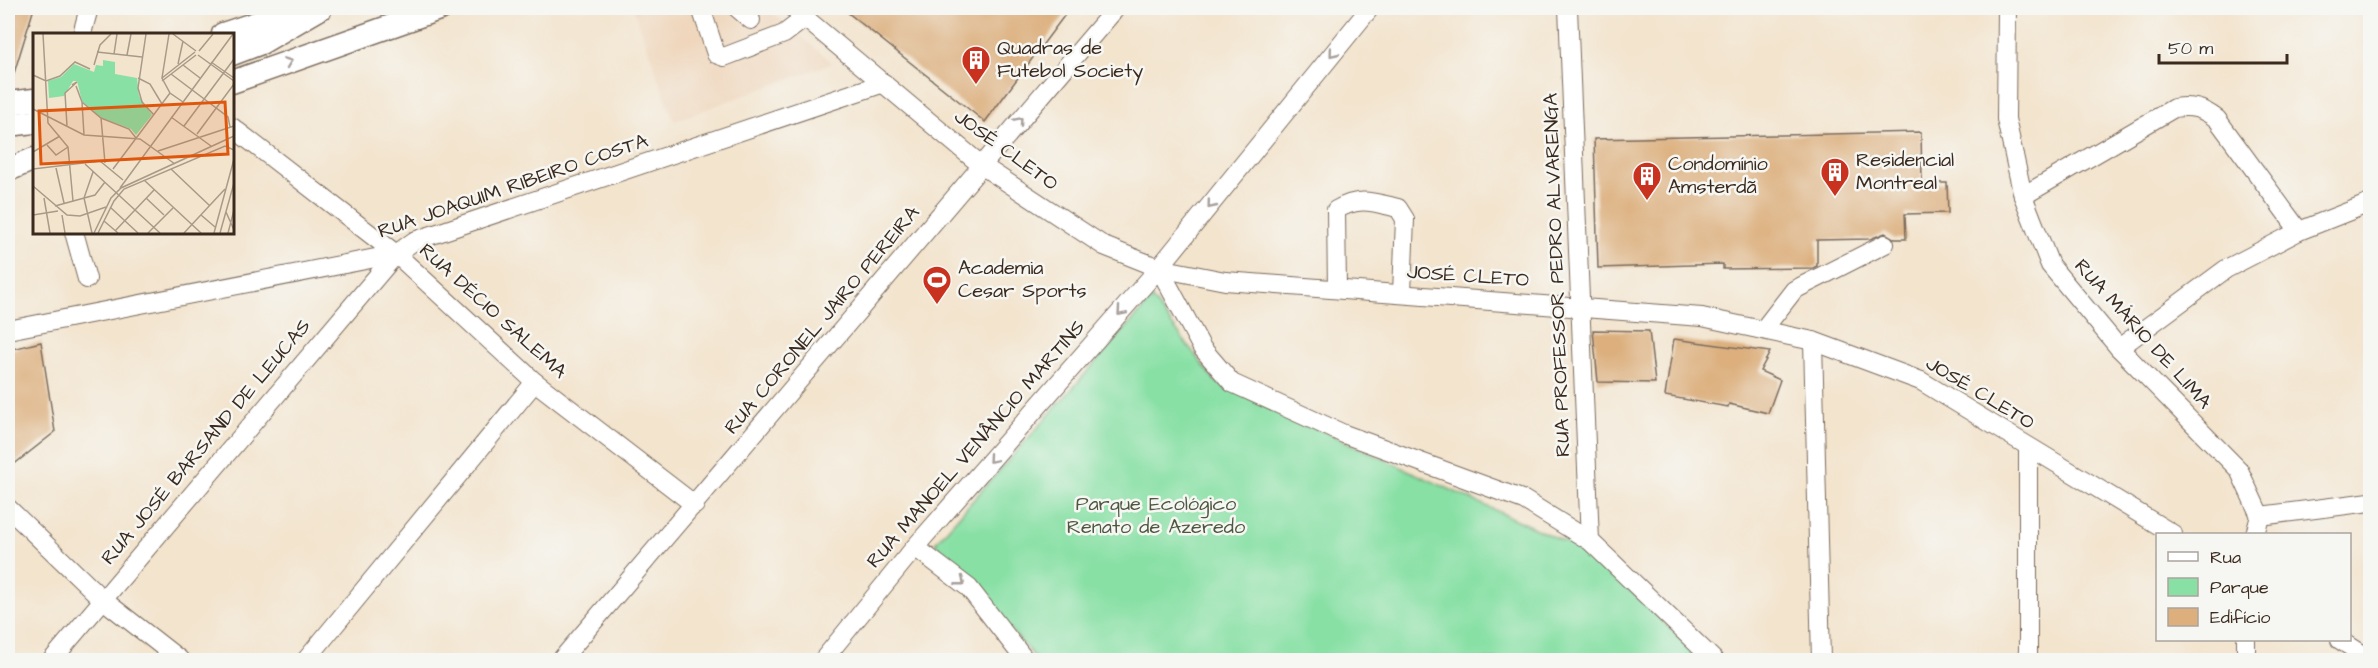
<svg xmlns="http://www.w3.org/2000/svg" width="2378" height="668" font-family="'Architects Daughter',sans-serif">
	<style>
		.built { fill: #efd6bb }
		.green { fill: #88e0a5; stroke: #628562; stroke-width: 1.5 }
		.building { fill: #dcaf7d }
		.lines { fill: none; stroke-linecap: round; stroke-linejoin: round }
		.minor-casing { stroke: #7b6b5c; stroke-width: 20 }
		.major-casing { stroke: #7b6b5c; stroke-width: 25 }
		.minor { stroke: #fff; stroke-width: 18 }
		.major { stroke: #fff; stroke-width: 22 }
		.oneway { stroke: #a79f9a }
		.labels { text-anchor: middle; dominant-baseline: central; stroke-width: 5; stroke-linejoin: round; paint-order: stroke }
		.poi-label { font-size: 20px; fill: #3b2a1e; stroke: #f6f6f2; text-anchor: start }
		.street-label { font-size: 20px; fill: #3b2a1e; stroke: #f6f6f2 }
		.park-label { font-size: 20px; fill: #4e5840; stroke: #f6f6f2 }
		.inset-road { fill: none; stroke: #a99a88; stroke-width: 1.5 }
		.view { fill: #df570d; fill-opacity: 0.15; stroke: #df570d; stroke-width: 3 }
		.inset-edge { fill: none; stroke: #3b2a1e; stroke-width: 3 }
	</style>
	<rect width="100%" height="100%" fill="#f6f6f2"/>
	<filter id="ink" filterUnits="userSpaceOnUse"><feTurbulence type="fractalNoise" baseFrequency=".0167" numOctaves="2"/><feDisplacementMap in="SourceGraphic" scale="12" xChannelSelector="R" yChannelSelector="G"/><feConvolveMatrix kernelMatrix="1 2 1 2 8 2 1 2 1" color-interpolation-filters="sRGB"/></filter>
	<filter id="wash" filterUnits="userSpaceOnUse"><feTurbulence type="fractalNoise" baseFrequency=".008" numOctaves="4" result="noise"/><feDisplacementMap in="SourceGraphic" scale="24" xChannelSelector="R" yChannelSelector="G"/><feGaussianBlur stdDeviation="1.35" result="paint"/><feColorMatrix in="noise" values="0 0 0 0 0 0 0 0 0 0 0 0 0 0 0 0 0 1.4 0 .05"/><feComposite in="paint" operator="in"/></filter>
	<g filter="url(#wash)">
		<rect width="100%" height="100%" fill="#f3e4ce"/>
		<path class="built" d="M 633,8 L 767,8 L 833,63 L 674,121 Z"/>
		<path class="green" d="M 1152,299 L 1216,382 L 1595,556 L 1702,660 L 1037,660 L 935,543 Z"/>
		<g id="blocks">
			<g class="building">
				<path d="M 8,8 L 34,8 L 11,83 L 8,83 Z"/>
				<path d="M 842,8 L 1070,8 L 985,122 Z"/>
				<path d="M 1921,132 L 1922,183 L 1947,183 L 1948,213 L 1905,214 L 1906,239 L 1895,239 L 1885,233 L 1870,239 L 1817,240 L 1817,266 L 1813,268 L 1723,269 L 1723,264 L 1598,268 L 1594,139 Z"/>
				<path d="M 1593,330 L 1649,331 L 1655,383 L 1598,382 Z"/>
				<path d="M 1674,339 L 1770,352 L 1760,371 L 1780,380 L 1768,413 L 1729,404 L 1728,407 L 1665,396 Z"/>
				<path d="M 41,342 L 55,432 L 8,469 L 8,350 Z"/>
			</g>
		</g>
	</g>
	<g filter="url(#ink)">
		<use href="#blocks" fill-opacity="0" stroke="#7b6b5c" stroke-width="1.5"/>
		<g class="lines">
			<g class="minor-casing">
				<g id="minor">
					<path d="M 701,8 L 716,54 L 724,57 L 784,34 L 805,18"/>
					<path d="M 737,8 L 751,20"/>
					<path d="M 793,8 L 981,165 L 1104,246 L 1159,268 L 1225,281 L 1702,317 L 1813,341 L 1921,381 L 2173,534"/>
					<path d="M 1568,8 L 1590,541"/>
					<path d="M 2007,8 L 2006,119 L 2023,196 L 2050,265 L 2119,348 L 2239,470 L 2260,516 L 2255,534"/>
					<path d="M 83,30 L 89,8"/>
					<path d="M 232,127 L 396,254 L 535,382 L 695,505"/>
					<path d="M 2023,196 L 2174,108 C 2192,105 2202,108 2217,119 L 2299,231"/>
					<path d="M 74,232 L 87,279"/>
					<path d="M 1159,268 L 1202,348 L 1232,383 L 1344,434 L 1524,500 L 1590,541 L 1714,660"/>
					<path d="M 1337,289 L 1336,210 C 1359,196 1373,202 1398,208 L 1405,219 L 1402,293"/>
					<path d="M 8,330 L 396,254 L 414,241 L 884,83"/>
					<path d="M 1763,330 L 1794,290 L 1885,244"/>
					<path d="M 1813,341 L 1821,660"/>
					<path d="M 2119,348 L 2226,269 L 2299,231 L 2370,203"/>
					<path d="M 2028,448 L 2028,660"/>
					<path d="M 8,508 L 102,599 L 180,660"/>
					<path d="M 2260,516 L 2370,502"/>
					<path d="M 915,547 L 969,588 L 1025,660"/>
					<path d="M 2246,640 L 2246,660"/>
					<path d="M 2340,640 L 2370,659"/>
					<path d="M 52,660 L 396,254"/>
					<path d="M 306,660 L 535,382"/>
					<path d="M 561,660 L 1116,8"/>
					<path d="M 823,660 L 915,547 L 1159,268 L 1370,8"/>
				</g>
			</g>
			<g class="major-casing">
				<g id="major">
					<path d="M 223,34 L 301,8"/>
					<path d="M 232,54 L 261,43 L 321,8"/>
					<path d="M 232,82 L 442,8"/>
					<path d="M 8,103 L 34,100"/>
					<path d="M 8,125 L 34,122"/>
					<path d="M 8,170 L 34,159"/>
				</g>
			</g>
			<use href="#minor" class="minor"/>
			<use href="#major" class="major"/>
		</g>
		<defs><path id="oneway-chevron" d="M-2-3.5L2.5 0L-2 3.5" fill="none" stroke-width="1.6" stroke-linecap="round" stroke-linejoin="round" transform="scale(1.5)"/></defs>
		<g class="oneway">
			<use href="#oneway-chevron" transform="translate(1333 53) rotate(129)"/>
			<use href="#oneway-chevron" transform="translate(288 62) rotate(-20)"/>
			<use href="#oneway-chevron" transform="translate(1019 121) rotate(-49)"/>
			<use href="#oneway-chevron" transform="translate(1211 205) rotate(129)"/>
			<use href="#oneway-chevron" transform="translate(1121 312) rotate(131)"/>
			<use href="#oneway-chevron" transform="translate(992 459) rotate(131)"/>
			<use href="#oneway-chevron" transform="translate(961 582) rotate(38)"/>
		</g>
	</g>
	<defs>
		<g id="building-pin" transform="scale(1.5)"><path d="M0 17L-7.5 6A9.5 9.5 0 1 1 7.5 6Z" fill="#c8321e" stroke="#f6f6f2"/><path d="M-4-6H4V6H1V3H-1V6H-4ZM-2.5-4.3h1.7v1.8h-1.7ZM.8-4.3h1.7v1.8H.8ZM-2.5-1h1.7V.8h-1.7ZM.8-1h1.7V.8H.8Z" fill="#fff"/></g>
		<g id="stadium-pin" transform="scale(1.5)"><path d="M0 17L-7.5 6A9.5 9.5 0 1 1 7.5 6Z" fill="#c8321e" stroke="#f6f6f2"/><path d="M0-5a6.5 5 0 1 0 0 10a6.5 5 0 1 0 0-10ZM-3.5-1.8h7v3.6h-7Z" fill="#fff"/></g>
	</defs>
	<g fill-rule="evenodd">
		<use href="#building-pin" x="976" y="60"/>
		<use href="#building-pin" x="1835" y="172"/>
		<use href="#building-pin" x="1647" y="176"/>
		<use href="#stadium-pin" x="937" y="280"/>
	</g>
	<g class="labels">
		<g class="poi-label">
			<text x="997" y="48">Quadras de<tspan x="997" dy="23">Futebol Society</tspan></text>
			<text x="1856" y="160">Residencial<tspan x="1856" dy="23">Montreal</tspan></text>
			<text x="1668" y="164">Condomínio<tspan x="1668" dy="23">Amsterdã</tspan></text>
			<text x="958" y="268">Academia<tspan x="958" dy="23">Cesar Sports</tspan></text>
		</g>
		<g class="street-label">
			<text transform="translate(1006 150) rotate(36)">JOSÉ CLETO</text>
			<text transform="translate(513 186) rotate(-19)">RUA JOAQUIM RIBEIRO COSTA</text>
			<text transform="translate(1557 275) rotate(-92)">RUA PROFESSOR PEDRO ALVARENGA</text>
			<text transform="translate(1468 276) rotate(4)">JOSÉ CLETO</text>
			<text transform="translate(493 311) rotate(42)">RUA DÉCIO SALEMA</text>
			<text transform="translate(822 320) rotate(-50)">RUA CORONEL JAIRO PEREIRA</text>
			<text transform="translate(2143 334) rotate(48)">RUA MÁRIO DE LIMA</text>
			<text transform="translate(1980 393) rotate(31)">JOSÉ CLETO</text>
			<text transform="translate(206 442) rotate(-50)">RUA JOSÉ BARSAND DE LEUCAS</text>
			<text transform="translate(976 444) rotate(-49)">RUA MANOEL VENÂNCIO MARTINS</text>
		</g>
		<g class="park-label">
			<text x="1156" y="504">Parque Ecológico<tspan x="1156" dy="23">Renato de Azeredo</tspan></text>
		</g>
	</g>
	<g transform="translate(33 33)">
		<rect width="201" height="201" fill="#f3e4ce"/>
		<path d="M 70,27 L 82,29 L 82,41 L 104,45 L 106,63 L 119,82 L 103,102 L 98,96 L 67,84 L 49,68 L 44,48 L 40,48 L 31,63 L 16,65 L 15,48 L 28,44 L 41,31 L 61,39 L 63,32 L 70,33 Z" fill="#88e0a5"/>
		<path class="inset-road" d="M 10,1 L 15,90 L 35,114 L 40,168M 113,1 L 105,55 L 109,69 L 121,82M 136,1 L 129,45 L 137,60 L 150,69M 140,1 L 163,18M 166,18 L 180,1M 64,19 L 109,24M 81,21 L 84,1M 94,22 L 98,1M 165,22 L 201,48M 178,29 L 201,45M 145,31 L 150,8M 61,32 L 67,12 L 78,1M 150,32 L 167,45M 138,41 L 195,84 L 197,94M 0,42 L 13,48 L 27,43 L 42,29 L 57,36M 105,45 L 117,51 L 129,71M 129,45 L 162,19M 129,48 L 163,22M 43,53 L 49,69 L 68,85 L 96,96 L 103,105M 49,69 L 51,102M 0,76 L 51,102 L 107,106 L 142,131M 138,84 L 178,113M 68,85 L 72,130M 34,93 L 32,60 L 44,49 L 39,52M 151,93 L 201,26M 164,101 L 201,51M 14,112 L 23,122 L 35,114M 125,118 L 201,93M 0,119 L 27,103M 52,131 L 127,200M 23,135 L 31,170M 0,136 L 67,128 L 90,147M 80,136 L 137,60M 138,136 L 177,173M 111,147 L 168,200M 0,153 L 34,182 L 47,183 L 73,174M 87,155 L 200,1M 11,165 L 17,200M 113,165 L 131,182M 22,173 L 62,162 L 72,149M 77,174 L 105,200M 193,179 L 201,197M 0,182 L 25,178M 29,182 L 32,200M 168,182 L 182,194M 71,188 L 85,200M 82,198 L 121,157M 59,200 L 51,165 L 60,139M 61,200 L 78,165 L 88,155 L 201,103M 65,200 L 81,168 L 91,156 L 192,113 L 201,117M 115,200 L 140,175M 151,200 L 192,156M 181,200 L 201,126M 187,200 L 201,150M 195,200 L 201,177"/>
		<path class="view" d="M 192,69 L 195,121 L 8,131 L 6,78 Z"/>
		<rect width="201" height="201" class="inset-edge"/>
	</g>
	<rect width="2378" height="668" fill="none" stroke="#f6f6f2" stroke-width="30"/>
	<rect x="2156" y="533" width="195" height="108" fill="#f6f6f2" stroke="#aba49d" stroke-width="1.5"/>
	<rect x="2168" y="552" width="30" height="9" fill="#ffffff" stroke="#aba49d" stroke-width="1.5"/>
	<text x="2210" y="563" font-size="18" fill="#3b2a1e">Rua</text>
	<rect x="2168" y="578" width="30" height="18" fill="#88e0a5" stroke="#aba49d" stroke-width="1.5"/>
	<text x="2210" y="593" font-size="18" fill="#3b2a1e">Parque</text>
	<rect x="2168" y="608" width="30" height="18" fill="#dcaf7d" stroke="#aba49d" stroke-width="1.5"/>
	<text x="2210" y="623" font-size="18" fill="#3b2a1e">Edifício</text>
	<path d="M2159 54v9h128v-9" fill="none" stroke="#3b2a1e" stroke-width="3"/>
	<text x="2168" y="54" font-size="18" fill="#3b2a1e" stroke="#f6f6f2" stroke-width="4.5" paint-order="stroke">50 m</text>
</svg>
